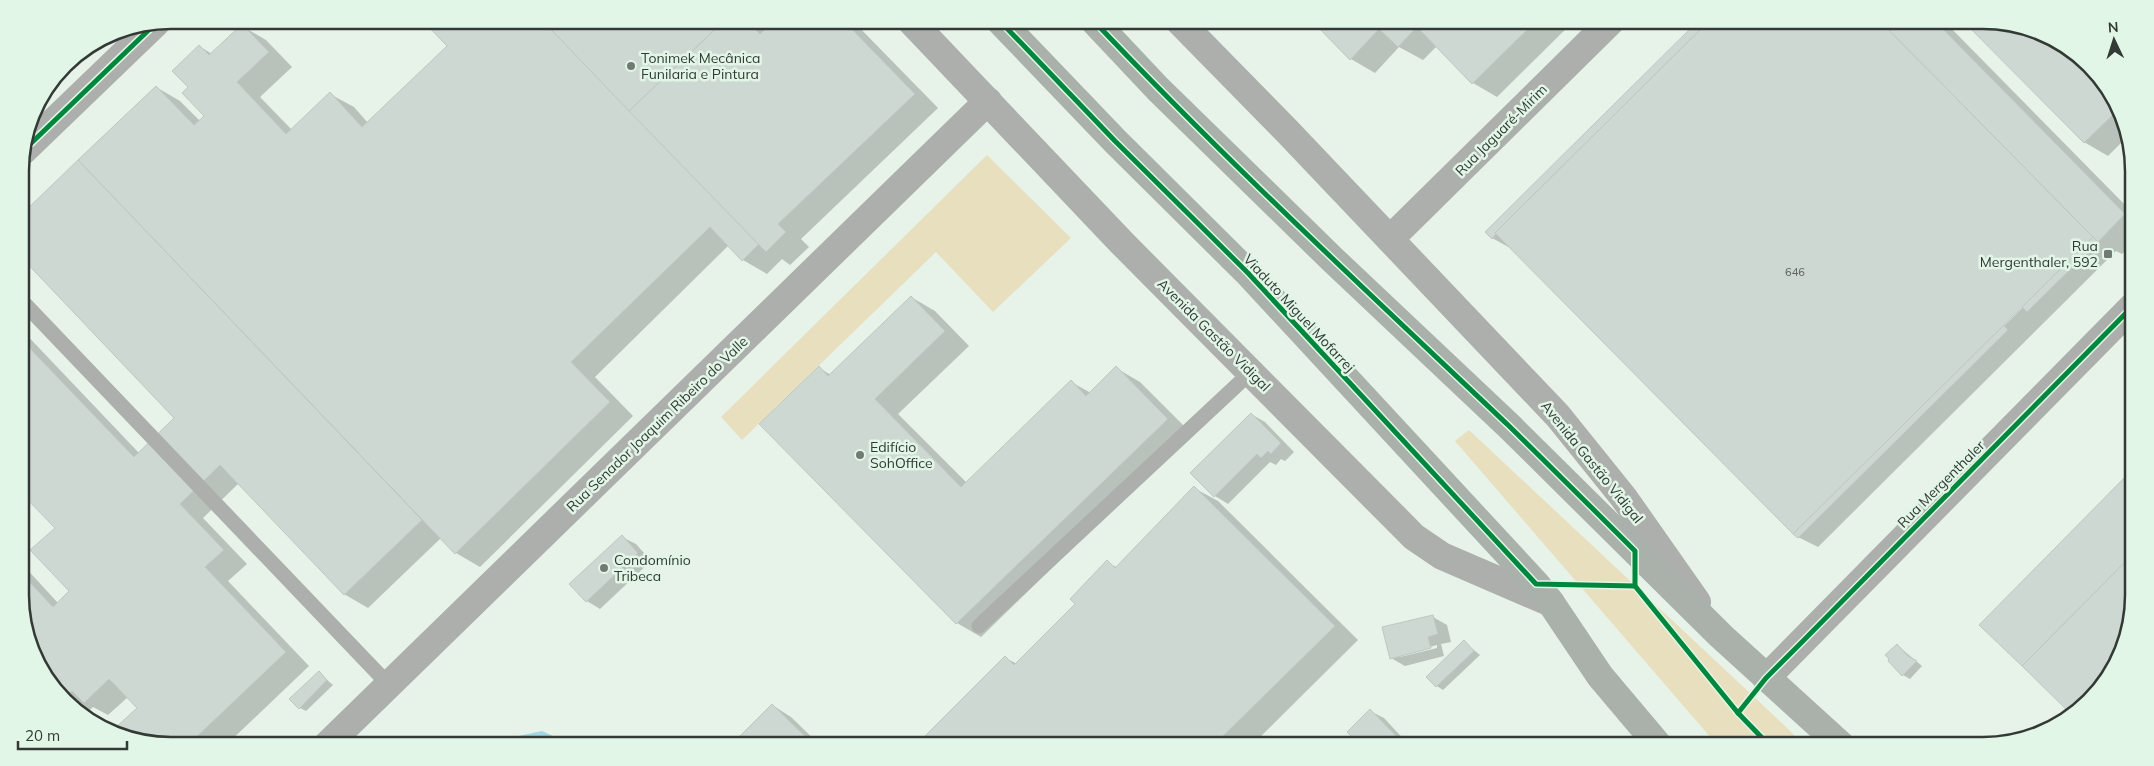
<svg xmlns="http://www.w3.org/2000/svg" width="2154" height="766" font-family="Mulish,sans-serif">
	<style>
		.green { fill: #e8dfbf }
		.water { fill: #a1d6e3 }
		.shadow { fill: #0003; fill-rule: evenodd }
		.building { fill: #ced8d3; stroke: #bec8c3 }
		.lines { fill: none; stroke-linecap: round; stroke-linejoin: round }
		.service { stroke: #acafab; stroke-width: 15 }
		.minor { stroke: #acafab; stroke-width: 28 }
		.trunk { stroke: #aab0aa; stroke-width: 28 }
		.cycleway-casing { stroke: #e2f6e7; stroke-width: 8 }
		.cycleway { stroke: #00873e; stroke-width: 5 }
		.poi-dot { fill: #727a74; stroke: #e2f6e7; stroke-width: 2 }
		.labels { text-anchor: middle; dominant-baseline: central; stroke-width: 5; stroke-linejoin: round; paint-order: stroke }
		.number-label { font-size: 11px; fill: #5b635e }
		.poi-label { font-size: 14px; fill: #333a35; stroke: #e2f6e7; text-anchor: start }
		.street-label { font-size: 14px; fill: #333a35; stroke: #e2f6e7 }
		.rim { fill: none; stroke: #333a35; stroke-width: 2.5 }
	</style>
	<rect width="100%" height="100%" fill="#e7f2e9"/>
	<g class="green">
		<path d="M 987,155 L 1071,238 L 993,312 L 936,252 L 742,440 L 721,417 Z"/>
		<path d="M 1469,430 L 1784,725 L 1805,746 L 1718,746 L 1455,441 Z"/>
	</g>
	<path class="water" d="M 542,731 L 575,746 L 497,746 L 505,739 Z"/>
	<g class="shadow">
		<path d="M 424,20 L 852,20 L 938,108 L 801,239 L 809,247 L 790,265 L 782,259 L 767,274 L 743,260 L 729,245 L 595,377 L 633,416 L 480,567 L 456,553 L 441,538 L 368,608 L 344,594 L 239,483 L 203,518 L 247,564 L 228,581 L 309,666 L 225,746 L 170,746 L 122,738 L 113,732 L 139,708 L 128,697 L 108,715 L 93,707 L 86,714 L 57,695 L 23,625 L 23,565 L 58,603 L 71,591 L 57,528 L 22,492 L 21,329 L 139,453 L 176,418 L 21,256 L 21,216 L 156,87 L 180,101 L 200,121 L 205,116 L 189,87 L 199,46 L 212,54 L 242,26 L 266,40 L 292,67 L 260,97 L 292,130 L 330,94 L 354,107 L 368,123 L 448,46 Z"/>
		<path d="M 1313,20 L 1575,20 L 1497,97 L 1473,83 L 1437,46 L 1423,60 L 1399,47 L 1375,73 L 1351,59 Z"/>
		<path d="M 1701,20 L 1943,20 L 2133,213 L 2133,244 L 2122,254 L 2116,251 L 1818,547 L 1798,537 L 1514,250 L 1492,238 L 1487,232 ZM 2096,231 L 2098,233 L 1798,530 L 1797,528 Z"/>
		<path d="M 1984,20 L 2032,28 L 2097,71 L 2119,104 L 2128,136 L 2108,156 L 2084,142 Z"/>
		<path d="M 911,297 L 935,311 L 969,346 L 898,414 L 967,483 L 1071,382 L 1091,393 L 1116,368 L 1140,382 L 1191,433 L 981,637 L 957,623 L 761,424 L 819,368 L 831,375 Z"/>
		<path d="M 1251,414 L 1265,422 L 1294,452 L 1285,461 L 1281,459 L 1276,465 L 1270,462 L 1228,504 L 1215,496 Z"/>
		<path d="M 2134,470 L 2134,596 L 2126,644 L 2108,679 L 2074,715 L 1981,625 Z"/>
		<path d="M 1194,488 L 1218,501 L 1358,640 L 1251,746 L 916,746 L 1006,658 L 1017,664 L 1077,604 L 1107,562 L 1118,568 Z"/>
		<path d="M 622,537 L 636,544 L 651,561 L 600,609 L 587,601 Z"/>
		<path d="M 1433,617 L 1447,625 L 1451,642 L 1441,644 L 1444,656 L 1405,666 L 1391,658 ZM 1437,645 L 1437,648 L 1400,657 L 1400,655 Z"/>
		<path d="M 1464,642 L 1480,655 L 1443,690 L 1437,686 Z"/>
		<path d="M 1897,645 L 1922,666 L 1910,679 L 1903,675 Z"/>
		<path d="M 319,673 L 333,685 L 306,711 L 300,708 Z"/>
		<path d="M 772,705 L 791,717 L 821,746 L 731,746 Z"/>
		<path d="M 1370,711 L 1384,718 L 1410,746 L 1362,746 Z"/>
		<path d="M 716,742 L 723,746 L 712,746 Z"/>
	</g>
	<g class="building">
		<path d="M 422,20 L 542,20 L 759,244 L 742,261 L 710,227 L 571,362 L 610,402 L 455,554 L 78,160 L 156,86 L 194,125 L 204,116 L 182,93 L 188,87 L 172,71 L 199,45 L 209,55 L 242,24 L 269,52 L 237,82 L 286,134 L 330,92 L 362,127 L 447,46 Z"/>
		<path d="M 542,20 L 725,20 L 629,111 Z"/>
		<path d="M 725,20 L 760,20 L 753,27 L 760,34 L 775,20 L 843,20 L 915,94 L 778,224 L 786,232 L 766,252 L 629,111 Z"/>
		<path d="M 1311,20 L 1537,20 L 1472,84 L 1417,27 L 1398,47 L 1379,29 L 1350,60 Z"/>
		<path d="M 1699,20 L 1710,20 L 1495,233 L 1496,234 L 1492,239 L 1485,232 Z"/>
		<path d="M 1710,20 L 1879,20 L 2093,237 L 1793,534 L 1495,233 Z"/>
		<path d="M 1879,20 L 1934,20 L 2125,214 L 2098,242 Z"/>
		<path d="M 1962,20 L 1984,20 L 2032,28 L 2097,71 L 2120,108 L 2084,143 Z"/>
		<path d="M 78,160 L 422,520 L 344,595 L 220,465 L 180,504 L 224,550 L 205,567 L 286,652 L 187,746 L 170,746 L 122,738 L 112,731 L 137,708 L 109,679 L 84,703 L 72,691 L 63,699 L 57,695 L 23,625 L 23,575 L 53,607 L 69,591 L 30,550 L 55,528 L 22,494 L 21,339 L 134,457 L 174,418 L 21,257 L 21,215 Z"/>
		<path d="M 2093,237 L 2098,242 L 2027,312 L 2022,307 Z"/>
		<path d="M 911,296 L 945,331 L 875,399 L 961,487 L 1071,380 L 1086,396 L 1116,366 L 1168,419 L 956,624 L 759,424 L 819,366 L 828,376 Z"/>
		<path d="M 2004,325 L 2008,330 L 1798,538 L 1793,534 Z"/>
		<path d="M 1251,413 L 1281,443 L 1271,454 L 1268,451 L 1261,458 L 1257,454 L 1214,497 L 1190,473 Z"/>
		<path d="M 2134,468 L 2134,553 L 2022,666 L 1979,625 Z"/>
		<path d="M 1194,486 L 1335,626 L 1213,746 L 915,746 L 1005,656 L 1014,665 L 1075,604 L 1070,599 L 1107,560 L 1115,568 Z"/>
		<path d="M 622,535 L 638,553 L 586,602 L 569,584 Z"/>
		<path d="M 2134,553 L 2134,596 L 2126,644 L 2108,679 L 2073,716 L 2022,666 Z"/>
		<path d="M 1433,615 L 1438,634 L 1428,637 L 1431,648 L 1390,659 L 1382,627 Z"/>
		<path d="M 1464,640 L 1474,651 L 1436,687 L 1426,677 Z"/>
		<path d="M 1897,644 L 1908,656 L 1917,661 L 1902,676 L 1888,661 L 1889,659 L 1885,655 Z"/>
		<path d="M 319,671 L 327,680 L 299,709 L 289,699 Z"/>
		<path d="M 772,704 L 815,746 L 730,746 Z"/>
		<path d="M 1370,709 L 1404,744 L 1402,746 L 1361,746 L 1347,732 Z"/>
	</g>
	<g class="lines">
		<g class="service">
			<path d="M 21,300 L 389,685"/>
			<path d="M 979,626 L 1251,372"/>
		</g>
		<g class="minor">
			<path d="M 910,20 L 1122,243 L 1414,537 L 1442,556 L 1551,603"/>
			<path d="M 1178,20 L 1286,130 L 1558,416 L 1624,498 L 1697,602"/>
			<path d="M 23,151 L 156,23"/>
			<path d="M 1390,239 L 1612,20"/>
			<path d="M 1766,678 L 2133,306"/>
			<path d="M 326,746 L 988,101"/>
		</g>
		<g class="trunk">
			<path d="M 999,20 L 1115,141 L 1248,273 L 1536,584 L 1551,603 L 1600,676 L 1659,746"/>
			<path d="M 1093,20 L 1158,89 L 1332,259 L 1510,427 L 1721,636 L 1842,746"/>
		</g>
		<g class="cycleway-casing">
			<g id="cycleway">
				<path d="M 999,20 L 1115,141 L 1248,273 L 1536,584 L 1635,586"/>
				<path d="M 1093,20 C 1226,161 1368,292 1508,425 C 1551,467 1593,509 1635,551 L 1635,586"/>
				<path d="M 23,151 L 156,23"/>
				<path d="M 1635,586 L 1738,713 L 1770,746"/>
				<path d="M 1738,713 L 1766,678 L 1803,641 L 2133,306"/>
			</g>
		</g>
		<use href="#cycleway" class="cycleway"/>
	</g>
	<g class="poi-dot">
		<circle cx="631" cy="66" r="5"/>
		<rect x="2103" y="249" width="10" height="10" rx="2.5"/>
		<circle cx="860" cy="455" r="5"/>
		<circle cx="604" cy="568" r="5"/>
	</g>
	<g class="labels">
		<g class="number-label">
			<text x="1795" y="272">646</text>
		</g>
		<g class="poi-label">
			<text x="641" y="58">Tonimek Mecânica<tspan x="641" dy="16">Funilaria e Pintura</tspan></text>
			<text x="2098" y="246" text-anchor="end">Rua<tspan x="2098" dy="16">Mergenthaler, 592</tspan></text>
			<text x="870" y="447">Edifício<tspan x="870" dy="16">SohOffice</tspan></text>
			<text x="614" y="560">Condomínio<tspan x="614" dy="16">Tribeca</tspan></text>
		</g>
		<g class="street-label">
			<text transform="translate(1501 130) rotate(-45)">Rua Jaguaré-Mirim</text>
			<text transform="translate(1299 313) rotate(47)">Viaduto Miguel Mofarrej</text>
			<text transform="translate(1214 335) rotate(45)">Avenida Gastão Vidigal</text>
			<text transform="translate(657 424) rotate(-44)">Rua Senador Joaquim Ribeiro do Valle</text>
			<text transform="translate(1592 462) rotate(51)">Avenida Gastão Vidigal</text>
			<text transform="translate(1941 484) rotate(-45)">Rua Mergenthaler</text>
		</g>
	</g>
	<path d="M0 0H2154V766H0ZM171 29H1983A142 142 0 0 1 2125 171V595A142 142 0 0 1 1983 737H171A142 142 0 0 1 29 595V171A142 142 0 0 1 171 29Z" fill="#e2f6e7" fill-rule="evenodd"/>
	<path class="rim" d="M171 29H1983A142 142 0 0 1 2125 171V595A142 142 0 0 1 1983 737H171A142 142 0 0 1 29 595V171A142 142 0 0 1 171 29Z"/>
	<g transform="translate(2114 40) rotate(356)" stroke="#e2f6e7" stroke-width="4" paint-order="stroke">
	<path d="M0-4L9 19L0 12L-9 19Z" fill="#333a35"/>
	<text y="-8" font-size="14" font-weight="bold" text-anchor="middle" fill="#333a35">N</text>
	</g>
	<path d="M18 741v8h109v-8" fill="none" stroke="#333a35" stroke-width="2.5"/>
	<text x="25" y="741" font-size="15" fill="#333a35" stroke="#e2f6e7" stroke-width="4" paint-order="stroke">20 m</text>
</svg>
